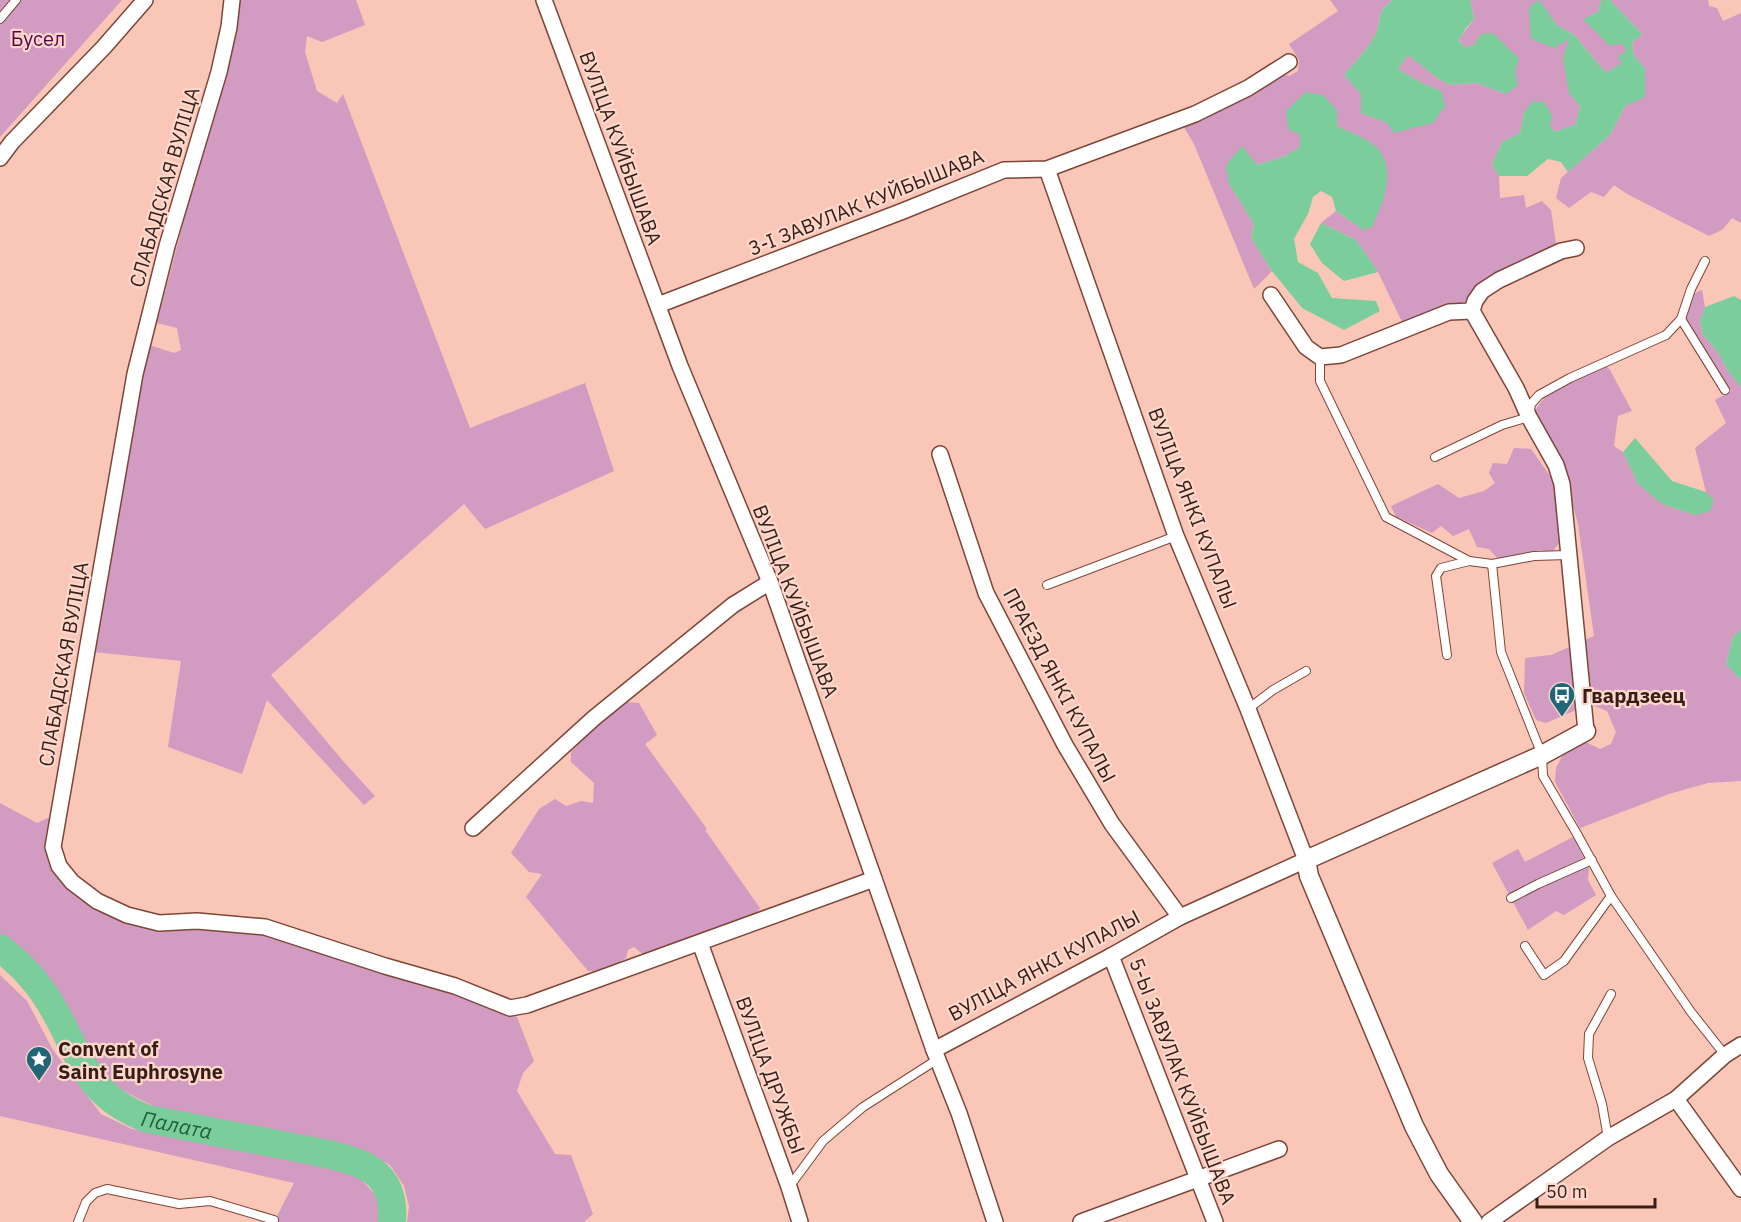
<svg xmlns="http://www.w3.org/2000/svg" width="1741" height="1222" font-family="'IBM Plex Sans',sans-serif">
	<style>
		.green { fill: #d19bc2 }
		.water { fill: #7bce9c }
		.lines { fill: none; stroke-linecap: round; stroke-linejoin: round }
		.river { stroke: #7bce9c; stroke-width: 28 }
		.service-casing { stroke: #7d4637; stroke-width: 10 }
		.minor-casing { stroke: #7d4637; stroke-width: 18 }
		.tertiary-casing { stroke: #7d4637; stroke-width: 21 }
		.service { stroke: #fff; stroke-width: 8 }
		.minor { stroke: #fff; stroke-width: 15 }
		.tertiary { stroke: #fff; stroke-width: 18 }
		.labels { text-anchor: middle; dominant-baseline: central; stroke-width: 4.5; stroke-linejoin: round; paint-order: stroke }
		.park-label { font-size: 20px; fill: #59014c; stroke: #ffd7cb }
		.street-label { font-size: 20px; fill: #351e17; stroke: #ffd7cb }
		.poi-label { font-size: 20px; font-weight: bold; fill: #351e17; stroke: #ffd7cb; text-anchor: start }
		.water-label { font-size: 21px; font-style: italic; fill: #205d3c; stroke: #ffd7cb }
	</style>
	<rect width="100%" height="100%" fill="#fac6b7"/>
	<g class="green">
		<path d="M 0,0 L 122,0 L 0,137 Z"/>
		<path d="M 239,0 L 356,0 L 365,25 L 322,42 L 307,36 L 305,52 L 317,91 L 337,103 L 343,94 L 470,428 L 585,383 L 614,471 L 485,529 L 464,504 L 271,675 L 343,761 L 375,796 L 364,805 L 267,700 L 242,774 L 168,747 L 181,661 L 93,652 L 139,389 L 149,345 L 174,353 L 181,350 L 177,328 L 157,323 L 213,109 Z"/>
		<path d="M 1330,0 L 1393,0 C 1375,13 1383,15 1376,33 C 1369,48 1355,62 1344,75 L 1361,94 L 1361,113 L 1387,123 L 1441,91 L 1422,83 L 1398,69 L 1408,55 L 1437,78 L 1450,85 L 1477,83 L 1506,94 L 1481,34 L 1474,45 L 1464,47 L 1459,39 L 1474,19 L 1470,0 L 1601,0 L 1598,12 L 1583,19 L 1623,44 L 1626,51 L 1623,63 L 1606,73 L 1574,35 L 1557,25 L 1539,1 L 1529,7 L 1569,38 L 1569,93 L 1580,106 L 1576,124 L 1555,132 L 1550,126 L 1524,112 L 1520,133 L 1502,142 L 1492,164 L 1499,176 L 1500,198 L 1524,195 L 1526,208 L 1542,201 L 1551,210 L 1556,244 L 1552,251 L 1466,305 L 1453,303 L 1403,324 L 1378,272 L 1356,240 L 1321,223 L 1336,211 L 1363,230 L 1369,141 L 1337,126 L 1300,135 L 1300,147 L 1285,156 L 1257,165 L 1229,184 L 1254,224 L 1251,238 L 1272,271 L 1254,289 L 1194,144 L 1182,124 L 1282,73 L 1289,76 L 1298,71 L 1299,60 L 1289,44 L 1338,11 Z"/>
		<path d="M 1610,0 L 1708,0 L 1709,6 L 1717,8 L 1723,21 L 1741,13 L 1741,223 L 1732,218 L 1722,230 L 1709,236 L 1627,194 L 1614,185 L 1604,197 L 1591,192 L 1569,208 L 1556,198 L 1561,178 L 1610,135 L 1645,68 L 1634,56 L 1632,43 L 1642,34 Z"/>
		<path d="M 1702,290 L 1705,307 L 1700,321 L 1703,335 L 1717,351 L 1728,371 L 1741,387 L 1741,629 L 1733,637 L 1726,664 L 1741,680 L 1741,781 L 1708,783 L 1669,794 L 1580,828 L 1555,782 L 1556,768 L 1562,756 L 1586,742 L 1600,749 L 1611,744 L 1616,732 L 1607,711 L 1590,704 L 1546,723 L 1536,720 L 1524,693 L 1525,658 L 1551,655 L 1594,636 L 1578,524 L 1561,464 L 1535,413 C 1540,390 1586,375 1606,366 L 1610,370 L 1632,411 L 1618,416 L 1614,446 L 1623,452 L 1638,484 L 1662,504 L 1695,515 L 1714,501 L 1706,492 L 1695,448 L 1726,423 L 1715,400 L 1731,391 L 1687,323 L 1686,315 L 1694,293 Z"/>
		<path d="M 1514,448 L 1531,449 L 1553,480 L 1561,541 L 1552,552 L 1539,550 L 1512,558 L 1497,558 L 1489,549 L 1477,547 L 1469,529 L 1453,536 L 1441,526 L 1432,533 L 1396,517 L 1391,506 L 1438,484 L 1459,498 L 1484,491 L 1495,483 L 1489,473 L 1493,463 L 1507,464 Z"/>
		<path d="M 626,702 L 639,703 L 657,735 L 645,744 L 707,829 L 705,830 L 760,908 L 755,915 L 644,955 L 634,947 L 628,950 L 626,958 L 604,971 L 588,971 L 526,897 L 542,874 L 529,872 L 511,853 L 539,809 L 555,799 L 566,806 L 581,801 L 593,803 L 594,783 L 571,762 L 571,752 L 607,715 Z"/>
		<path d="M 0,803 L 37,823 L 50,817 L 44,847 L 51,870 L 66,887 L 132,911 L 164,915 L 199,916 L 265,931 L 398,976 L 411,983 L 421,982 L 450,991 L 517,1017 L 534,1061 L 523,1073 L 517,1091 L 555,1154 L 571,1155 L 593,1214 L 584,1222 L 407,1222 L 409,1206 L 404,1186 L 390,1165 L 369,1153 L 317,1143 L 155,1107 L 114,1086 L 102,1073 L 58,990 L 27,954 L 0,935 Z"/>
		<path d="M 1573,837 L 1589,868 L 1588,880 L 1596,895 L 1564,915 L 1556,911 L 1528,930 L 1492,863 L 1518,849 L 1525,862 Z"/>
		<path d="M 0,975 L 27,1001 L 53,1050 L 101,1114 L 132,1129 L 334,1167 L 362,1180 L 378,1198 L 379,1222 L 274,1222 L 294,1183 L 0,1116 Z"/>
	</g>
	<g class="water">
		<path d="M 1393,0 L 1470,0 L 1474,19 L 1466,28 L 1459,40 L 1464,47 L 1474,45 L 1481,34 L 1493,33 L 1519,59 L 1515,72 L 1518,85 L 1506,94 L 1477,83 L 1450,85 L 1437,78 L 1408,55 L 1398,69 L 1422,83 L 1441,91 L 1445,106 L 1433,123 L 1394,133 L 1387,123 L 1361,113 L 1361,94 L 1344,75 C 1355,62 1369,48 1376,33 C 1383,16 1375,13 1393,0 Z"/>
		<path d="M 1539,0 L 1557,25 L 1574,35 L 1606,73 L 1622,63 L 1618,57 L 1626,51 L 1623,44 L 1609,45 L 1583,19 L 1598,12 L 1601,0 L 1610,0 L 1642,34 L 1632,43 L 1634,56 L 1645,68 L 1645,97 L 1625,106 L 1610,135 L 1568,172 L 1561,162 L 1548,159 L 1527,176 L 1499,176 L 1492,164 L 1502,142 L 1520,133 L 1524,112 L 1533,101 L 1545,103 L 1552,116 L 1550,126 L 1555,132 L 1576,124 L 1580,106 L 1569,93 L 1563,58 L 1569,39 L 1554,48 L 1531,39 L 1529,7 Z"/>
		<path d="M 1306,92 L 1323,95 L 1337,110 L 1337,126 C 1347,131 1358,135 1367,140 C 1401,161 1385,199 1372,227 L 1363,230 L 1336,211 L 1332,197 L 1321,191 L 1313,197 L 1308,214 L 1294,239 L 1298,262 L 1318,273 L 1332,298 L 1376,301 L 1380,311 L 1344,330 L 1302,308 L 1272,271 L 1251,238 L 1254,224 L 1229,184 L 1226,165 L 1242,146 L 1257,165 L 1285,156 L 1300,147 L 1300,135 L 1288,129 L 1286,111 Z"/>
		<path d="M 1321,223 L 1356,240 L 1378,272 L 1344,281 L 1322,263 L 1310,244 Z"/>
		<path d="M 1734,296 L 1741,300 L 1741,387 L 1728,371 L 1717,351 L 1703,335 L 1700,321 L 1705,307 Z"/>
		<path d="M 1635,438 L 1672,481 L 1706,492 L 1714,501 L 1710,511 L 1695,515 L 1662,504 L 1638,484 L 1623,452 Z"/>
		<path d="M 1741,629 L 1741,680 L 1726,664 L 1733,637 Z"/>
	</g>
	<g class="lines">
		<path class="river" id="s1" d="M 0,948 C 17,961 33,977 45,995 C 81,1049 79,1093 148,1119 L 323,1153 C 364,1162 396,1172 392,1222"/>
		<g class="service-casing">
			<g id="service">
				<path d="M 0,19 L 16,0"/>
				<path d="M 1681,319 L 1725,390"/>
				<path d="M 1320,357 L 1320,381 L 1386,517 L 1469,561 L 1492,564 L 1534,556 L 1568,555"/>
				<path d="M 1435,457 L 1502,425 L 1529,417 L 1531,404 L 1539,395 L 1570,378 L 1666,335 L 1681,319 L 1691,289 L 1705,261"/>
				<path d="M 1492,564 L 1501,652 L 1542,755 L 1543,776 L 1577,834 L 1611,896 L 1691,1012 L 1725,1055"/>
				<path d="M 1047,585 L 1176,536"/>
				<path d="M 1447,655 L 1436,576 L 1441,568 L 1469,561"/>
				<path d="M 1248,709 L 1273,690 L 1306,671"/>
				<path d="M 1511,898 L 1538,884 L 1592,860"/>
				<path d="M 1525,946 L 1544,975 L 1564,961 L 1611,896"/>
				<path d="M 1608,1138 L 1602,1104 L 1588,1058 L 1589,1034 L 1611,994"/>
				<path d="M 789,1187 L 823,1141 L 863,1107 L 938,1059"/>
				<path d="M 78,1222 L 86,1202 L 95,1193 L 107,1189 L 179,1204 L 210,1201 L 274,1220"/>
			</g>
		</g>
		<g class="minor-casing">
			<g id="minor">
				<path d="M 232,0 L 229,27 L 219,72 L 167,246 L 135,374 L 53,847 L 59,866 L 72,882 L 97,901 L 127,915 L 159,923 L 197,921 L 265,927 L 385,966 L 455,986 L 510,1008 L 527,1005 L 874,879"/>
				<path d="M 544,0 L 680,366 L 770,582 L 934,1050 L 959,1113 L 995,1222"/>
				<path d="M 0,158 L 12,142 L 104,47 L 145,0"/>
				<path d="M 1271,295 L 1306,347 L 1320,357 L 1341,355 L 1449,312 L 1472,311 L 1475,301 L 1482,291 L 1499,280 L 1561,251 L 1576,248"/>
				<path d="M 658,305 L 903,211 L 1004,170 L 1047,169 L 1195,114 L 1248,88 L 1289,62"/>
				<path d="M 1472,311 L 1516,388 L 1529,417 L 1556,465 L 1562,484 L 1586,731"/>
				<path d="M 940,454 L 986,593 L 1065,745 L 1112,824 L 1180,917"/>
				<path d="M 473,828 L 594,718 L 733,605 L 770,582"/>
				<path d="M 700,943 L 789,1187 L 800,1222"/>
				<path d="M 1111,956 L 1215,1222"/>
				<path d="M 934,1050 L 1111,956 L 1180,917 L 1306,860 L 1248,709 L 1176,536 L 1047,169"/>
				<path d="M 1676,1099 L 1741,1189"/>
				<path d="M 1081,1222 L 1279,1149"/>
				<path d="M 1489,1222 L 1608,1138 L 1676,1099 L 1725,1055 L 1741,1045"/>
			</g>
		</g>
		<g class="tertiary-casing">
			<path id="tertiary" d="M 1473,1222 L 1439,1174 L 1414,1126 L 1309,876 L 1306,860 L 1542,755 L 1586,731"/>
		</g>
		<use href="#service" class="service"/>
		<use href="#minor" class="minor"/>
		<use href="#tertiary" class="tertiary"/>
	</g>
	<defs>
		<g id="bus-pin" transform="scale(1.35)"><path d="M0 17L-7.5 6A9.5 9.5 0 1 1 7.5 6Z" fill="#216677" stroke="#ffd7cb"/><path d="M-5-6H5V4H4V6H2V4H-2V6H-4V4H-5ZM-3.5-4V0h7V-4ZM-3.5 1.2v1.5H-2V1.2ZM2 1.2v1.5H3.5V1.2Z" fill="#fff"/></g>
		<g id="sight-pin" transform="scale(1.35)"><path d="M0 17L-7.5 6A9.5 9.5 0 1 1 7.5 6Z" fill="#216677" stroke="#ffd7cb"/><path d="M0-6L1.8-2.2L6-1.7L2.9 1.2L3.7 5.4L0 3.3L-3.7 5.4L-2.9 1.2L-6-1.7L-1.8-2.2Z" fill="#fff"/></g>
	</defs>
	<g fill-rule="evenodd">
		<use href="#bus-pin" x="1562" y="695"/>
		<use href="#sight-pin" x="39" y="1059"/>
	</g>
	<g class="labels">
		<g class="park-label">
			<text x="38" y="38">Бусел</text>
		</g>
		<g class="street-label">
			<text transform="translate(621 148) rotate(70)">ВУЛІЦА КУЙБЫШАВА</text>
			<text transform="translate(164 187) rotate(-74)">СЛАБАДСКАЯ ВУЛІЦА</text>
			<text transform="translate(866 202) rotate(-22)">3-І ЗАВУЛАК КУЙБЫШАВА</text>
			<text transform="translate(1193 508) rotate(69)">ВУЛІЦА ЯНКІ КУПАЛЫ</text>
			<text transform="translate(796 601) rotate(69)">ВУЛІЦА КУЙБЫШАВА</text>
			<text transform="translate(63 664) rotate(-80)">СЛАБАДСКАЯ ВУЛІЦА</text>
			<text transform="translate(1060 685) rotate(62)">ПРАЕЗД ЯНКІ КУПАЛЫ</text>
			<text transform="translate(1044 965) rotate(-28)">ВУЛІЦА ЯНКІ КУПАЛЫ</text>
			<text transform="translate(771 1075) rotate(70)">ВУЛІЦА ДРУЖБЫ</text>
			<text transform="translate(1183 1081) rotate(69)">5-Ы ЗАВУЛАК КУЙБЫШАВА</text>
		</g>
		<g class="poi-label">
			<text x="1582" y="695">Гвардзеец</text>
			<text x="58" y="1048">Convent of<tspan x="58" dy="23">Saint Euphrosyne</tspan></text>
		</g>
		<g class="water-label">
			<text stroke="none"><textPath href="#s1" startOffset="261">Палата</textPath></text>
		</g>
	</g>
	<path d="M1537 1198v9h118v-9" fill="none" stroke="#351e17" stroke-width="3"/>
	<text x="1546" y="1198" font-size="18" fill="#351e17" stroke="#ffd7cb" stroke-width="4.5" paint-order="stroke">50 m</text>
</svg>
